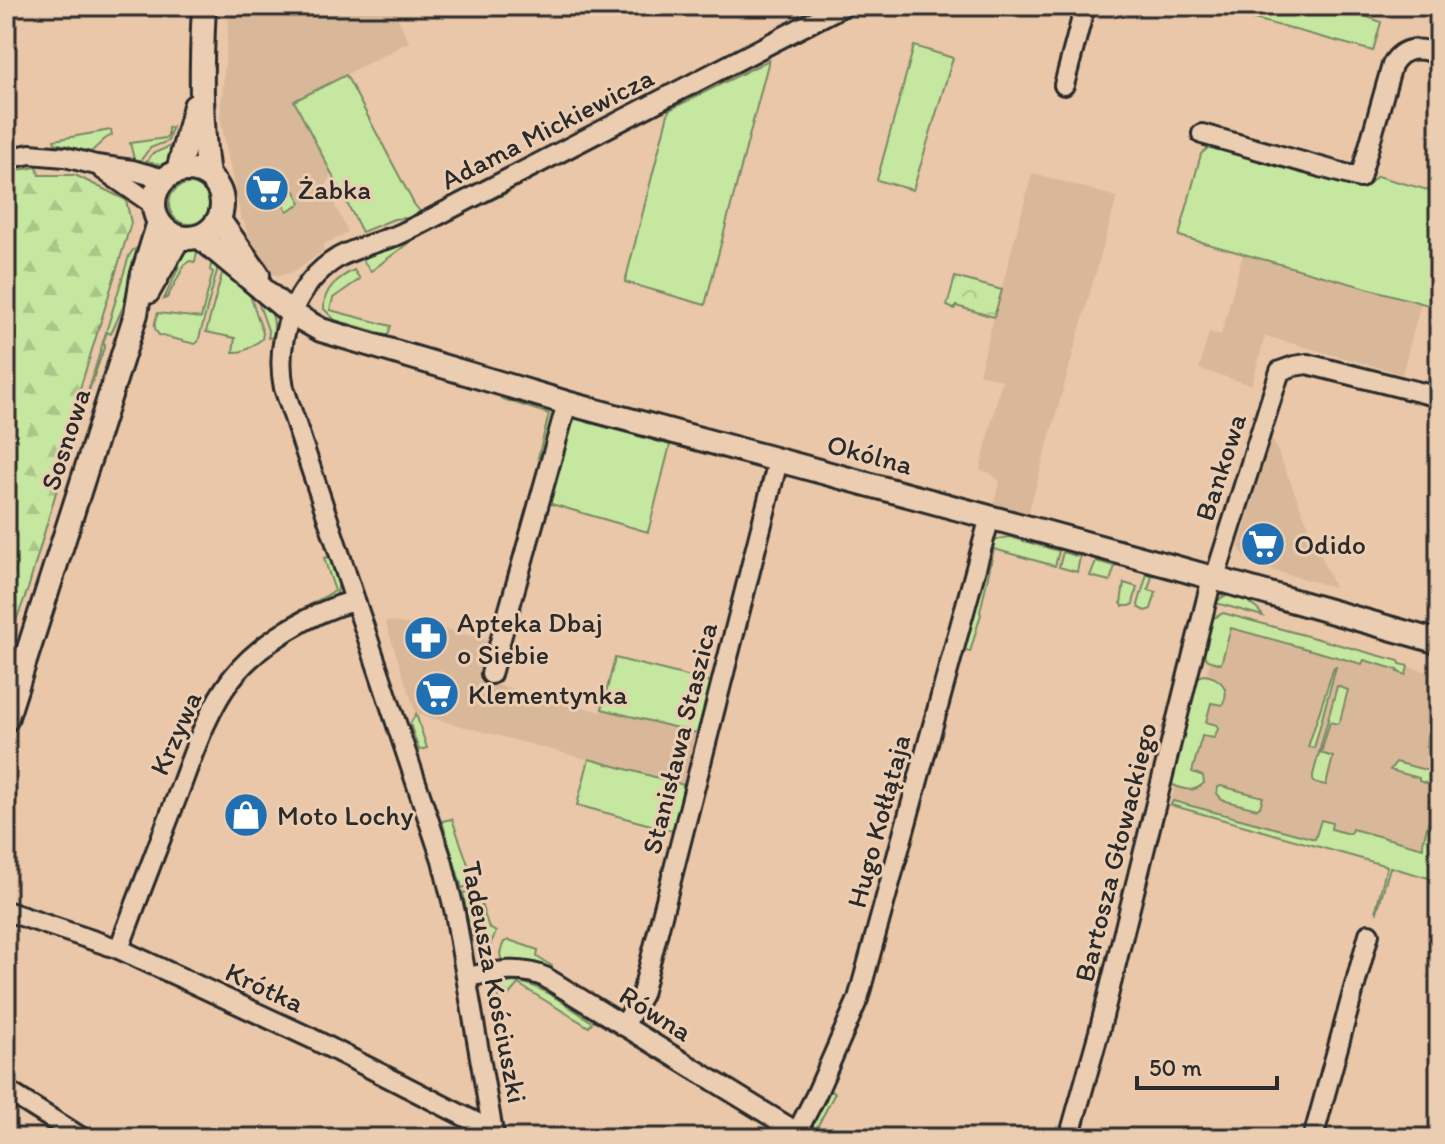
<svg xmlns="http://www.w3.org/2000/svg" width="1445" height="1144" font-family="Itim,sans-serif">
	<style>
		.built { fill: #d9b89a }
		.green { fill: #c6e79f; stroke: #788965; stroke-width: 2 }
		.forest { fill: url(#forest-firs); stroke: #788965; stroke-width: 2 }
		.park { fill: url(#park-crowns); stroke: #788965; stroke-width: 2 }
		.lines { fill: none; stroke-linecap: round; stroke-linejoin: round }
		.minor-casing { stroke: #2b2b2b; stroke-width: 24 }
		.tertiary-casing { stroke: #2b2b2b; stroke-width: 28 }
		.minor { stroke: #ebcdb1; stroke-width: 18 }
		.tertiary { stroke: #ebcdb1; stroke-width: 22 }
		.labels { text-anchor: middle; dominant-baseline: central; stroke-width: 6; stroke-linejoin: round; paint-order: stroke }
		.street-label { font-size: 28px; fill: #2b2b2b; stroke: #ebcdb1 }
		.poi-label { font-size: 28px; fill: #2b2b2b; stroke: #ebcdb1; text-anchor: start }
	</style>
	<defs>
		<pattern id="forest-firs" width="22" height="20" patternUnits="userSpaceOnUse" patternTransform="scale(2)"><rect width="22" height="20" fill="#c6e79f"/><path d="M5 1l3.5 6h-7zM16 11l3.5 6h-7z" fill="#aac689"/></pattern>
		<pattern id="park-crowns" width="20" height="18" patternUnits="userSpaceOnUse" patternTransform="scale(2)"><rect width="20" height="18" fill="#c6e79f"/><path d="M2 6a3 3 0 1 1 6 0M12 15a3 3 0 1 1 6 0" fill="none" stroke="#aac689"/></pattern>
	</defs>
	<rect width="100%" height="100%" fill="#e9c7a8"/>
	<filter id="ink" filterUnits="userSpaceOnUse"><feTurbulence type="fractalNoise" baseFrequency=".0125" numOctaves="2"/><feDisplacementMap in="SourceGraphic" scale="16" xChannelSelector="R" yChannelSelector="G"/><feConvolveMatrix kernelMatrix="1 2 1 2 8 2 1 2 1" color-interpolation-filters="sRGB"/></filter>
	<g filter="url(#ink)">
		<g class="built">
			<path d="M 230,6 L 392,6 L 409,42 L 294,101 L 331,172 L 326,187 L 348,232 L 323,245 L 324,250 L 296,271 L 278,276 L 271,273 L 253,249 L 243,219 L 241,220 L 220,117 Z"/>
			<path d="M 1032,173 L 1117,197 L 1028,514 L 993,504 L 1000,481 L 990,473 L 980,470 L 1002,380 L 979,374 Z"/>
			<path d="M 1243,254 L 1421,303 L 1402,374 L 1265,336 L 1252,385 L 1199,369 L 1209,332 L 1221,335 Z"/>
			<path d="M 1271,436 L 1277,450 L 1334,587 L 1249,564 L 1239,547 Z"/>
			<path d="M 1223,615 L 1439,675 L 1439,879 L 1170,805 Z"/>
			<path d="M 385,621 L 444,629 L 488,640 L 478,680 L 601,712 L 602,709 L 697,733 L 684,785 L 416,714 Z"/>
		</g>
		<g class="green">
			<path d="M 1242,6 L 1364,6 L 1362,15 L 1381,22 L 1373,51 L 1240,15 Z"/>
			<path d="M 914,46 L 953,58 L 913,190 L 877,180 Z"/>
			<path d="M 769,60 L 705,305 L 625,282 L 669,110 Z"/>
			<path d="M 346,75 L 414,204 L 422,214 L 407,220 L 404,218 L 394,219 L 362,232 L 294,101 Z"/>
			<path d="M 172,127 L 168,141 L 150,148 L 140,161 L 134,159 L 130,143 L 166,138 L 168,135 L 168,128 Z"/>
			<path d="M 111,130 L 112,135 L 105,139 L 91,152 L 55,143 L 54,140 Z"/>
			<path d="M 176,138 L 169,161 L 160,165 L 147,162 L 152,154 L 173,145 Z"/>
			<path d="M 1217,146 L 1230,146 L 1368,185 L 1377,176 L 1439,193 L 1439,308 L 1179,236 L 1201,154 L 1209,147 Z"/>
			<path d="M 290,182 L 301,203 L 287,211 L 276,189 Z"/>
			<circle cx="189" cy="204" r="20"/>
			<path d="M 509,192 L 422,233 L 371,271 L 362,259 L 365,254 L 405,242 L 420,232 L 469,207 Z"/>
			<path d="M 138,248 L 123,307 L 111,334 L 107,332 L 103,343 L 105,345 L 84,405 L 129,256 L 133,250 Z"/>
			<path d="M 197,248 L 206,251 L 216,259 L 217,271 L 198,342 L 195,344 L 159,335 C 152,327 155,322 158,313 L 201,318 L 213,272 L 210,270 L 212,260 L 211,256 L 197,252 L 195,262 L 190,261 L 185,264 L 167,298 L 164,299 L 179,267 L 176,255 L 187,250 Z"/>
			<path d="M 354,270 L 360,279 L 333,298 L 330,310 L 391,326 L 388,335 L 335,320 L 324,309 C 323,289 338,278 354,270 Z"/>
			<path d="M 226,273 L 250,295 L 263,333 L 262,339 C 252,346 245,353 233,352 L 235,338 L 206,332 L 222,274 Z"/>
			<path d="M 255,293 C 270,309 277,315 273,337 L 268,338 L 269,333 Z"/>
			<path d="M 500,398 L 553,412 L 554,419 L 544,455 L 538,458 L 549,414 Z"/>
			<path d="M 573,418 L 670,445 L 648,532 L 548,503 L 569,423 Z"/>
			<path d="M 1010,537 L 1059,551 L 1055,566 L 994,549 L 980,612 L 981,614 L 970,652 L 963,650 L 962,643 L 992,542 L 1003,538 Z"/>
			<path d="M 1063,552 L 1080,557 L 1077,572 L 1059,567 Z"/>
			<path d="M 330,557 C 334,569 342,583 336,595 L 288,619 L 284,619 L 335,591 L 324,558 Z"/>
			<path d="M 1096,561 L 1115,566 L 1110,581 L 1090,576 Z"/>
			<path d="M 1147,574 L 1152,576 L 1148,590 L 1156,592 L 1151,609 L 1145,611 L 1139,608 L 1138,605 Z"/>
			<path d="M 1124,583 L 1137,587 L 1133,604 L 1129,606 L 1123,606 L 1121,603 Z"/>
			<path d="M 1232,594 L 1246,598 C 1250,606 1258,608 1263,616 L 1216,603 L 1222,597 Z"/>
			<path d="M 1223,613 L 1399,661 L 1400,664 L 1408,666 L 1406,675 L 1398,672 L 1398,670 L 1364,660 L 1362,664 L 1231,628 L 1221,664 L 1208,660 L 1202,653 L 1210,620 Z"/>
			<path d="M 615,658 L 711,682 L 697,733 L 602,709 Z"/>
			<path d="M 1334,667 L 1336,667 L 1314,748 L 1308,747 Z"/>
			<path d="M 1204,675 C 1220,677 1232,689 1222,705 L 1211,703 L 1206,722 L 1217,725 L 1218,729 L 1214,738 L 1202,736 L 1192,772 L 1203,776 L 1204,783 C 1194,793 1185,790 1173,785 L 1169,778 L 1195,678 Z"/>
			<path d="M 1337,686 L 1348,690 L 1340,721 L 1337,724 L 1330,722 L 1321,753 L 1333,757 L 1326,785 L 1313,782 L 1313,775 Z"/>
			<path d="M 416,714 L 427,748 L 419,750 L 410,724 Z"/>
			<path d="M 589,759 L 684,785 L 673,831 L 577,805 Z"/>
			<path d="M 1396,762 L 1429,771 L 1439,768 L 1439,881 L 1390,867 L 1377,912 L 1376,909 L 1387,866 L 1171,805 L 1173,801 L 1315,839 L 1321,820 L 1332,823 L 1331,829 L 1350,834 L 1352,829 L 1423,848 L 1423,842 L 1438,787 L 1419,781 L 1419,778 L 1390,770 Z"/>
			<path d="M 1221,786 L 1263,797 L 1260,807 L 1257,809 L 1222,800 L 1217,793 L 1218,787 Z"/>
			<path d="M 452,819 L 475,884 L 462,888 L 442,821 Z"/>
			<path d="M 476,889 L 489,928 L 496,932 L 489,947 L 488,957 C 468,947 468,914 463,893 Z"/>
			<path d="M 509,940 L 538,950 L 537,957 L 552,966 L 547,970 L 504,963 C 498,955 500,951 504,942 Z"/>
			<path d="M 514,982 C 539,982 570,1008 592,1022 L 589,1027 L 518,984 L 507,997 L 506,992 L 498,994 L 499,999 L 496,1001 L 500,1024 L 496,1025 L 496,1031 L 490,992 L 498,985 Z"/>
			<path d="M 828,1090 L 835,1093 L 816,1129 L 830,1138 L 819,1138 C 805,1123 820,1105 828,1090 Z"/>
		</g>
		<path class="forest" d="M 37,167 L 39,175 L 75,175 L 126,200 L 131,223 L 71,418 L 70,444 L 28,589 L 6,647 L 6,172 Z"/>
		<g class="park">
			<path d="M 955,277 L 1002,290 L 994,317 L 956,306 L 954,309 L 947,306 Z"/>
			<path d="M 1434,715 L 1439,716 L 1439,750 L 1426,747 Z"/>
		</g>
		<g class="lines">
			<g class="minor-casing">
				<g id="minor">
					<path d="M 1064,85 L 1085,6"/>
					<path d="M 1202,134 L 1360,178 L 1392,65 C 1403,45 1421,48 1439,54"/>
					<path d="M 16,157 L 30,154 L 65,157 L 96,165 L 132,170 L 164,179"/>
					<path d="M 102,169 L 154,205"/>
					<path d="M 491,674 L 567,403"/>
					<path d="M 6,911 L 119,949 L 311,1038 L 493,1131"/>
					<path d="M 119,949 C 138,897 158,846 178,794 C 192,757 207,710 232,678 C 258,644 313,611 354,601"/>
					<path d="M 467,977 C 494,972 519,966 545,977 L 805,1137"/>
					<path d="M 624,1026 L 642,994 L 778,461"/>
					<path d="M 6,1090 L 82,1138"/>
					<path d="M 797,1132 L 816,1095 L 858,999 L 990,517"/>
					<path d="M 494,1138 L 455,913 L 442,860 L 284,388 C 274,339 295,283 339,257 C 356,248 374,243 392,237 C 402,234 411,228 421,224 L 843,6"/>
					<path d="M 1069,1138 L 1099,1032 L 1212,578 L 1218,568 L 1280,371 L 1294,366 L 1307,364 L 1439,397"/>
					<path d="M 1313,1138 L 1369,934"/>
				</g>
			</g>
			<g class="tertiary-casing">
				<g id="tertiary">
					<path d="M 204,6 C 201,63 200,119 208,175"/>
					<circle cx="188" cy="204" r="34"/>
					<path d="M 178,171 L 195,106"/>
					<path d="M 219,220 L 258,275"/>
					<path d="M 200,237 L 291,313 L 321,330 L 567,403 L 1174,567 L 1439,642"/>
					<path d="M 148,292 L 179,237"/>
					<path d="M 6,720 L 136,314 L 142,277 L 159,222"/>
				</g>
			</g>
			<use href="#minor" class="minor"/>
			<use href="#tertiary" class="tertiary"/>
		</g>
	</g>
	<defs>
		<g id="supermarket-disc" transform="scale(2.3)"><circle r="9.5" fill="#1f6fb2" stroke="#ebcdb1"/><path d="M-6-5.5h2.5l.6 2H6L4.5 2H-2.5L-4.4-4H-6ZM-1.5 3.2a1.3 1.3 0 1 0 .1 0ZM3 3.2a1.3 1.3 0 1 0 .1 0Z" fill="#fff"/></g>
		<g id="pharmacy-disc" transform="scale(2.3)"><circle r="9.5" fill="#1f6fb2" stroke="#ebcdb1"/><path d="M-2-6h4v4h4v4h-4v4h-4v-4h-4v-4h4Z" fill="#fff"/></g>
		<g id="shop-disc" transform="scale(2.3)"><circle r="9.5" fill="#1f6fb2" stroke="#ebcdb1"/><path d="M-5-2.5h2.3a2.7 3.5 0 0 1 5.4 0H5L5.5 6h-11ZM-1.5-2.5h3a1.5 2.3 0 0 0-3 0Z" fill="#fff"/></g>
	</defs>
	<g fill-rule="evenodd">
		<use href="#supermarket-disc" x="267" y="189"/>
		<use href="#supermarket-disc" x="1263" y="544"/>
		<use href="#pharmacy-disc" x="426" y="638"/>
		<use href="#supermarket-disc" x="437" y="694"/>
		<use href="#shop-disc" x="246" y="815"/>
	</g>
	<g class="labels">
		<g class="street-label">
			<text transform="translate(547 128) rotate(-27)">Adama Mickiewicza</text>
			<text transform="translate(65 439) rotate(-72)">Sosnowa</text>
			<text transform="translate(870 454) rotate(15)">Okólna</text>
			<text transform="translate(1220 467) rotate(-72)">Bankowa</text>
			<text transform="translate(175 733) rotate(-66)">Krzywa</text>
			<text transform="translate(679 738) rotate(-76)">Stanisława Staszica</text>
			<text transform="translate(878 821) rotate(-75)">Hugo Kołłątaja</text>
			<text transform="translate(1115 852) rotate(-76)">Bartosza Głowackiego</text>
			<text transform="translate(495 982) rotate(79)">Tadeusza Kościuszki</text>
			<text transform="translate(265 987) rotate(25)">Krótka</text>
			<text transform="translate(656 1013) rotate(32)">Równa</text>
		</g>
		<g class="poi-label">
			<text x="298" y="189">Żabka</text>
			<text x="1294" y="544">Odido</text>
			<text x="457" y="622">Apteka Dbaj<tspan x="457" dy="32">o Siebie</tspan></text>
			<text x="468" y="694">Klementynka</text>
			<text x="277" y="815">Moto Lochy</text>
		</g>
	</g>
	<rect width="1445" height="1144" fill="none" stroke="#ebcdb1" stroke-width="32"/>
	<rect x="16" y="16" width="1413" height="1112" fill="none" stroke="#2b2b2b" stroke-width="3" filter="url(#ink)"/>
	<path d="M1137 1076v12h140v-12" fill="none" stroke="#2b2b2b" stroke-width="4"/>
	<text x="1149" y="1076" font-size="24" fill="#2b2b2b" stroke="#ebcdb1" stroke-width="6" paint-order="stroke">50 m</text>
</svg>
